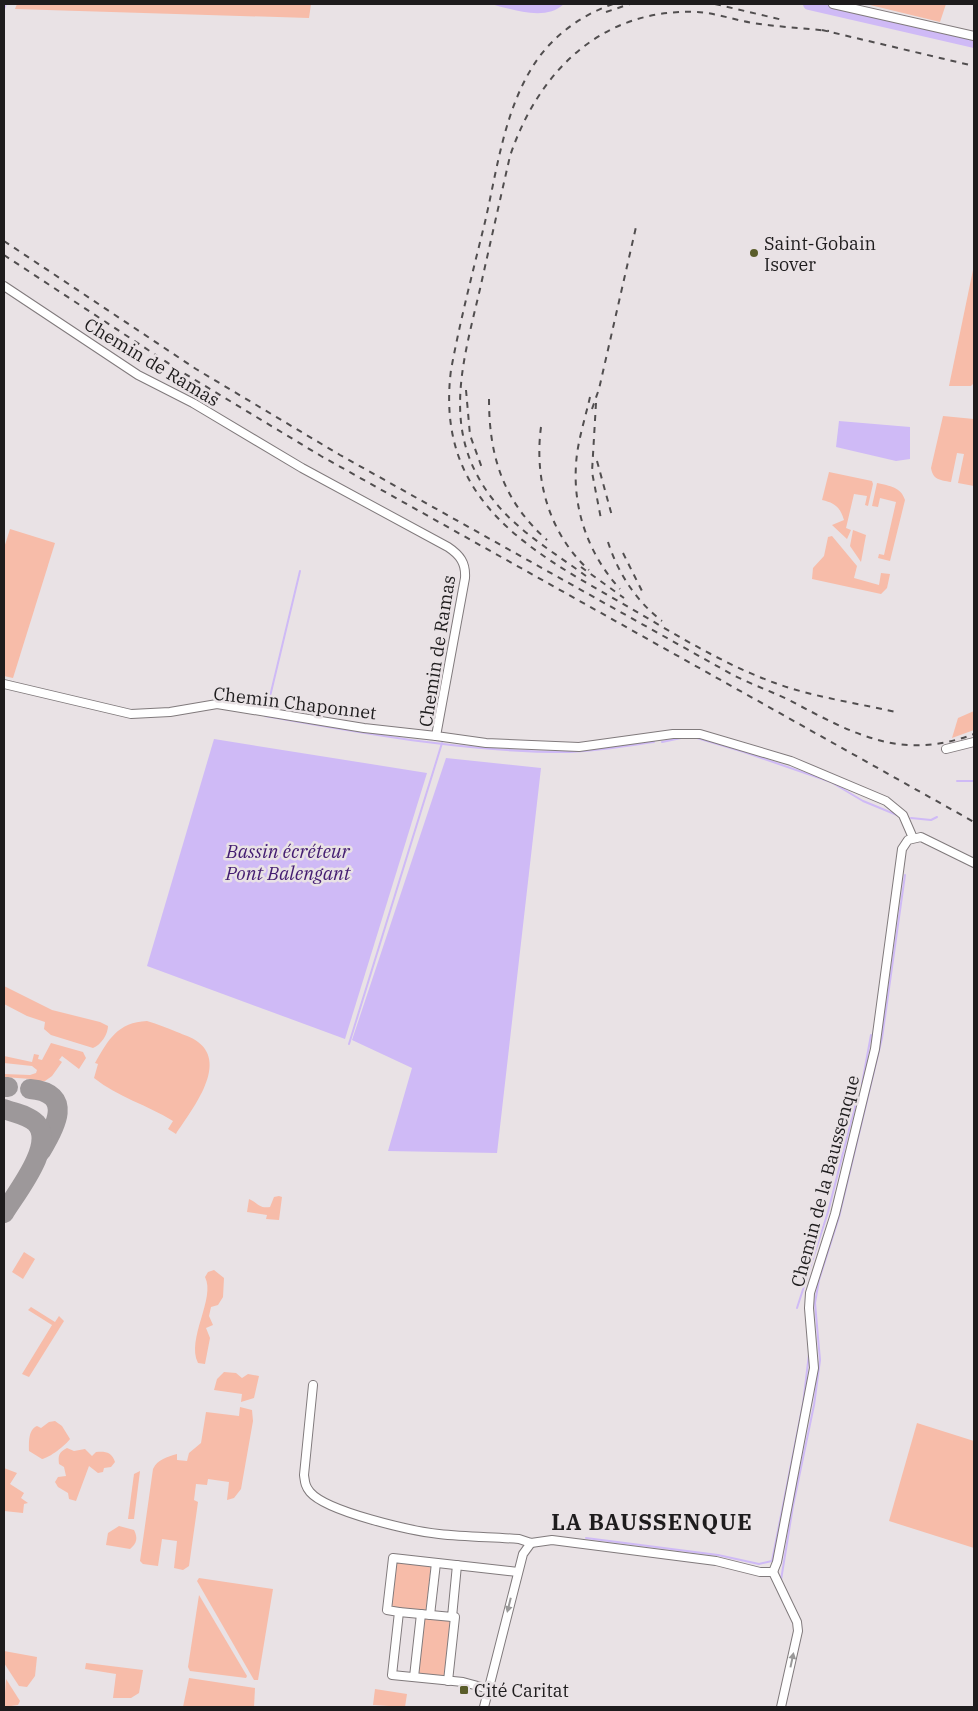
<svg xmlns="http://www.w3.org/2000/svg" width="978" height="1711" font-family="'IBM Plex Serif',serif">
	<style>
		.green { fill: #f7bca9 }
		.water { fill: #cfbaf6 }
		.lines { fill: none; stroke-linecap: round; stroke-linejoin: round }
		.stream { stroke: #cfbaf6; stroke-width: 2 }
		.river { stroke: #cfbaf6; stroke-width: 12 }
		.taxiway { stroke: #9d989a; stroke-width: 20 }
		.minor-casing { stroke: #807a7c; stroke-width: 10 }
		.minor { stroke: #fff; stroke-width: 8 }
		.rail { stroke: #514e4f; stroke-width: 2; stroke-dasharray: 6 6; stroke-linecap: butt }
		.oneway { fill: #9a9999 }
		.poi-dot { fill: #5a5d2a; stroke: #e9e2e5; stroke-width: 2 }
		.labels { text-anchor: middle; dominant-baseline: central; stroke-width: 5; stroke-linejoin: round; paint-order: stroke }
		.poi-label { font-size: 18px; fill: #1e1c1d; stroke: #e9e2e5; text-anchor: start }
		.street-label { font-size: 18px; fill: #1e1c1d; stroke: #e9e2e5 }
		.water-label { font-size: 19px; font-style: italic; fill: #441d71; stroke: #e9e2e5 }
		.district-label { font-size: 22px; font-weight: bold; letter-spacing: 1px; fill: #1e1c1d; stroke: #e9e2e5 }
	</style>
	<rect width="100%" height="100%" fill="#e9e2e5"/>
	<g class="green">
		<path d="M 17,4 L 311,4 L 309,18 L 15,9 Z"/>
		<path d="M 866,4 L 946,4 L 940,22 Z"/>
		<path d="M 974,265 L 974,383 L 971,386 L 949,386 Z"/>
		<path d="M 943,416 L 974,419 L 974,486 L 958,483 L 964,454 L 957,453 L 951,482 C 940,480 933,480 931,468 Z"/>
		<path d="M 829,472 L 872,481 L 873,484 L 868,506 L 865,505 L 867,496 L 854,494 L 846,528 L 851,530 L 847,539 L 832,525 L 844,520 C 840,507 835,503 822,500 Z"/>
		<path d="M 877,483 C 890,486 901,487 905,500 L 890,561 L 878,558 L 879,554 L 884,555 L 896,502 L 880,498 L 878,507 L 872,506 Z"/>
		<path d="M 10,529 L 55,543 L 13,678 L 4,676 L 4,548 Z"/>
		<path d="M 853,530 L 866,535 L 861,562 L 850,546 Z"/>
		<path d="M 832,536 L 857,566 L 854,578 L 879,585 L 881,573 L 890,574 L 887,588 L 881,594 L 812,579 L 813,568 L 824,556 L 828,537 Z"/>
		<path d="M 974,711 L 974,730 L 952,738 L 958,718 Z"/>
		<path d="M 4,986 L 52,1010 L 100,1022 L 108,1026 C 108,1034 101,1045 93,1048 L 51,1035 L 44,1029 L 45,1022 L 27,1016 L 4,1004 Z"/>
		<path d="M 147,1021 C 158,1024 167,1028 177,1032 C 184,1035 192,1037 198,1042 C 229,1065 190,1112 176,1134 L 168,1129 L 173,1121 C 147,1105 118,1097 94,1078 L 98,1064 L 95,1063 C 108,1040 118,1022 147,1021 Z"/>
		<path d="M 51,1043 L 83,1052 L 86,1058 L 79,1069 L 62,1056 L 59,1060 L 62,1062 L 52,1076 L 45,1081 L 36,1082 L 31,1082 L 31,1079 L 4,1077 L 4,1074 L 30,1075 L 36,1073 L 37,1070 L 32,1066 L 4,1063 L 4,1056 L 32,1062 L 34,1054 L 39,1055 L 38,1059 L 42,1060 Z"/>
		<path d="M 279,1196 L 282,1197 L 279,1220 L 266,1219 L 267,1215 L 247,1212 L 249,1199 C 257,1202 259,1209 270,1207 L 274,1197 Z"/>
		<path d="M 24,1252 L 35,1259 L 23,1279 L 12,1272 Z"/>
		<path d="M 214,1270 L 224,1278 L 223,1297 L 218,1305 L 211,1307 L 209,1316 L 213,1325 L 206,1328 L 210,1338 L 205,1364 L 198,1363 C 186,1339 216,1298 205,1277 L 208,1272 Z"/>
		<path d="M 31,1307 L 55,1322 L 59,1316 L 64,1321 L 29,1377 L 22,1374 L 52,1325 L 28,1310 Z"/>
		<path d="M 224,1372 L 236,1373 L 242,1378 L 248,1374 L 259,1376 L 254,1398 L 241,1402 L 242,1394 L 214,1390 L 217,1379 Z"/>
		<path d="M 240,1407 L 252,1410 L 253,1421 L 241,1489 L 234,1498 L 227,1500 L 229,1482 L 208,1479 L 207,1485 L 196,1484 L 194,1500 L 198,1502 L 189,1566 L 183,1570 L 174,1568 L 177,1541 L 162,1539 L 158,1566 L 143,1564 L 140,1561 L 153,1469 C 158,1459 167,1457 177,1454 L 177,1460 L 187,1461 L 189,1453 L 201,1443 L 206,1412 L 239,1416 Z"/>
		<path d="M 55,1421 L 62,1426 L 70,1439 C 66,1445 49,1458 42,1459 L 29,1451 C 29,1442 28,1430 37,1426 L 41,1428 L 49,1422 Z"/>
		<path d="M 917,1423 L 974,1441 L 974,1548 L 889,1521 Z"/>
		<path d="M 67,1448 L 74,1451 L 85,1449 L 92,1456 L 96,1452 C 105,1451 112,1452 115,1462 L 111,1467 L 104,1468 L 103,1472 L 98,1473 L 89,1466 L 76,1501 L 69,1499 L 68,1493 L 58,1487 L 55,1482 L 58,1477 L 66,1476 L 64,1467 L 59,1464 C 58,1455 59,1452 67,1448 Z"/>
		<path d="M 4,1468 L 17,1473 L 10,1484 L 24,1493 L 21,1498 L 28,1503 L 24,1504 L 23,1513 L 4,1511 Z"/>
		<path d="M 140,1471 L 134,1519 L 128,1519 L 134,1474 Z"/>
		<path d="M 119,1526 L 134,1530 C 138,1538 137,1543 130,1549 L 106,1545 L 108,1533 Z"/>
		<path d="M 396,1562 L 431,1566 L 426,1611 L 391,1607 Z"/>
		<path d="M 199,1578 L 273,1589 L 258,1680 L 254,1680 L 197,1581 Z"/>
		<path d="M 199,1595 L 247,1676 L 246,1678 L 190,1671 L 188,1667 Z"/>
		<path d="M 424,1617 L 450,1620 L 444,1677 L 418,1674 Z"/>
		<path d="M 4,1651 L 37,1657 L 35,1676 L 27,1687 L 19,1686 L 17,1683 L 4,1663 Z"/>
		<path d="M 86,1663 L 143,1670 L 139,1693 L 131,1698 L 113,1698 L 116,1674 L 85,1669 Z"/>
		<path d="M 189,1678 L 255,1688 L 254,1707 L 183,1707 Z"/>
		<path d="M 6,1679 L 20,1701 L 18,1705 L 4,1707 Z"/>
		<path d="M 375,1689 L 407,1694 L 405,1707 L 373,1705 Z"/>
	</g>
	<g class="water">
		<path d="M 490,4 L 564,4 C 545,22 512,9 490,4 Z"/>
		<path d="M 839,421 L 910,427 L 910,459 L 896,461 L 836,447 Z"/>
		<path d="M 214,739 L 427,773 L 345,1039 L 147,966 Z"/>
		<path d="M 446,758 L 541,768 L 497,1153 L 388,1151 L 412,1068 L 352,1040 Z"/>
	</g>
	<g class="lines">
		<g class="stream">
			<path d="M 4,9 L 6,4"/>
			<path d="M 267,709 L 300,571"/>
			<path d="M 266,714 L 265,716 C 363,733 464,752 564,752 C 594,752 624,746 654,742"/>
			<path d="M 662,742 L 681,738 L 697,738 L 744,752 L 831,782 L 863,801 L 897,815"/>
			<path d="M 957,781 L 974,781"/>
			<path d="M 911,818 L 931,820 L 937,817"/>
			<path d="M 349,1044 L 442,743"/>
			<path d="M 862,1084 L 871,1035"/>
			<path d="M 797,1308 L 828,1212 L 855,1106"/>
			<path d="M 586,1538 L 718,1555 L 759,1564 L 772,1561 L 803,1404 L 809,1354"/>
			<path d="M 781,1580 L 793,1506 L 814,1405 L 820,1360 L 815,1303 L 819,1280 L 839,1217 L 882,1038 L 905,875"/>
			<path d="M 785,1704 L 800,1638"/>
		</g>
		<path class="river" d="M 809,4 L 974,42"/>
		<g class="taxiway">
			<path d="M 4,1087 L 8,1087"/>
			<path d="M 30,1089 C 75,1093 55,1128 41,1151"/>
			<path d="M 4,1109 C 14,1113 28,1115 36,1123 C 56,1144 16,1193 4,1213"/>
		</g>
		<g class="minor-casing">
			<g id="minor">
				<path d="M 833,4 L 974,36"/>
				<path d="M 4,286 L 138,375 L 193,403 L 302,468 L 448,547 C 460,555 466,563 465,578 L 436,736 L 486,743 L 579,747 L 673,734 L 700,734 L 791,761 L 886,801 L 903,815 L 913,838"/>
				<path d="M 4,684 L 131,714 L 170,712 L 217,704 L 364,728 L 436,736"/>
				<path d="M 946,749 L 974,742"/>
				<path d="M 313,1385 L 304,1475 C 305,1482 305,1486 310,1492 C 327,1512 412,1531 439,1534 C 466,1537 493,1537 519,1539 L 531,1543 L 552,1540 L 716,1561 L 760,1572 L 773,1572"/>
				<path d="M 773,1572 L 777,1562 L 814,1368 L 809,1308 L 810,1293 L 835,1214 L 875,1049 L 902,849 L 908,840 L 921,837 L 974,863"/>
				<path d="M 773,1572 L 797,1622 L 798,1631 L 781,1707"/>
				<path d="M 399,1612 L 452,1617 L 457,1565"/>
				<path d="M 430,1615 L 436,1563"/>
				<path d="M 414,1677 L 421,1614"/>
				<path d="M 448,1681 L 455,1617 L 452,1617"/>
				<path d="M 489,1689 L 463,1682 L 392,1675 L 399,1612 L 387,1610 L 393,1558 L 518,1572"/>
				<path d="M 484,1707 L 523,1554 L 531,1543"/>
			</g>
		</g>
		<use href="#minor" class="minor"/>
		<g class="rail">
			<path d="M 613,4 C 581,15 551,37 533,66 C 504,112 497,170 485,222 C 473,271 460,321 451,370 C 435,497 524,548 620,602 C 670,631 720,663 775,683 C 813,697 856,703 896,712"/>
			<path d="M 715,4 L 783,20"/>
			<path d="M 606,12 L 630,4"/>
			<path d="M 822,30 L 974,66"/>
			<path d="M 4,241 L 196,369 L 340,455 L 733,675 C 751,684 770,691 789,700 C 852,733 901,762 974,734"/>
			<path d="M 4,255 L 177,369 L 321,456 L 974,822"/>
			<path d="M 466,390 L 470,435 L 482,468"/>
			<path d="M 590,397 C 585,419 577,443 576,465 C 573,511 589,555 620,589"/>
			<path d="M 489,399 C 489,456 503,501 547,540"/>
			<path d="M 596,403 L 592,472 L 601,519"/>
			<path d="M 592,409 L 599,389 L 636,227"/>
			<path d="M 541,427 C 534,479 549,534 589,570"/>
			<path d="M 597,461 L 612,516"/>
			<path d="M 608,542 C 618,573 636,601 662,621"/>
			<path d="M 623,553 L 644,595"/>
			<path d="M 581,567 L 624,598"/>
			<path d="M 586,576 C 555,553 519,532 495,502 C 440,434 462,366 480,289 C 490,244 500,200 510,156 C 539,70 603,8 697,12 C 716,13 734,20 753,23 C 778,27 803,28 829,31"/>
		</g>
	</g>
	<defs><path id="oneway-solid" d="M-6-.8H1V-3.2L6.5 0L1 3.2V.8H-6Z" transform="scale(1.25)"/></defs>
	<g class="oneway">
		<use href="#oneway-solid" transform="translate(509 1605) rotate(104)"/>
		<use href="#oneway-solid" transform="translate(792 1660) rotate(-78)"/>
	</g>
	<g class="poi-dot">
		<circle cx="754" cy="253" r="5"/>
		<rect x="459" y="1685" width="10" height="10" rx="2.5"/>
	</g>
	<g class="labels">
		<g class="poi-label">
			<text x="764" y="243">Saint-Gobain<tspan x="764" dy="21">Isover</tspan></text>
			<text x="474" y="1690">Cité Caritat</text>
		</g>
		<g class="street-label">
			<text transform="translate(152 362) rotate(31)">Chemin de Ramas</text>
			<text transform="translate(437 651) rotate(-81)">Chemin de Ramas</text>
			<text transform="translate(295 703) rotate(7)">Chemin Chaponnet</text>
			<text transform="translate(825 1181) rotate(-75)">Chemin de la Baussenque</text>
		</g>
		<g class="water-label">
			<text x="288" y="851">Bassin écréteur<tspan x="288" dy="22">Pont Balengant</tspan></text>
		</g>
		<g class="district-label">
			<text x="652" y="1521">LA BAUSSENQUE</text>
		</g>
	</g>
	<rect width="978" height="1711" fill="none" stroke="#1e1c1d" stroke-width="10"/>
</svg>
